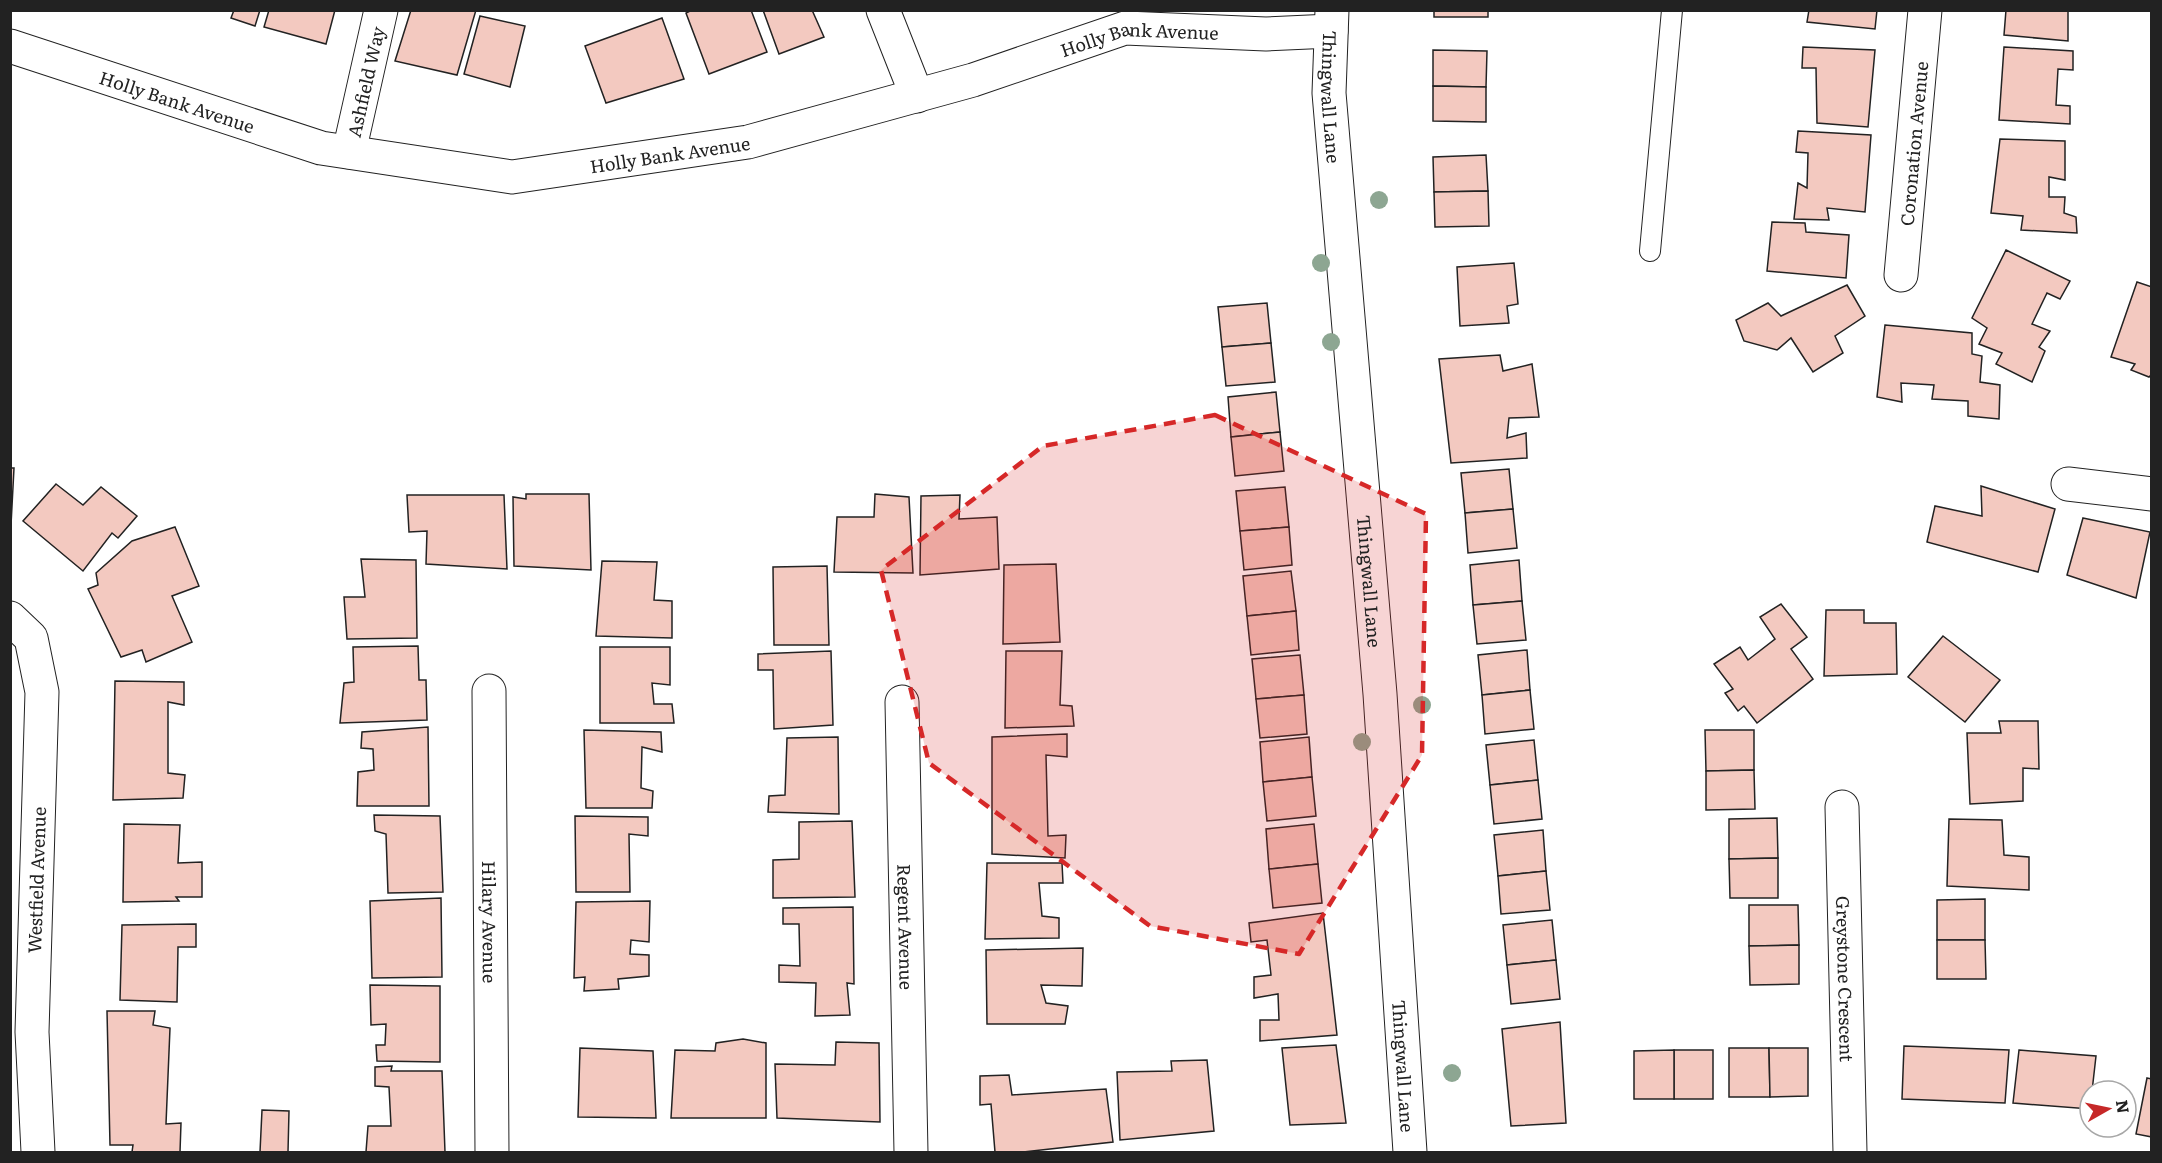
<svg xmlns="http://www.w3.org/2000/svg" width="2162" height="1163" font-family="Literata,serif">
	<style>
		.building { fill: #f3c9c0; stroke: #222; stroke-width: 1.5 }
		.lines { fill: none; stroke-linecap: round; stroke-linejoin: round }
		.lane-casing { stroke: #222; stroke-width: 22 }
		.street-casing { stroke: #222; stroke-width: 35 }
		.lane { stroke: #fff; stroke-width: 20 }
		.street { stroke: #fff; stroke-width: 33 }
		.tree { fill: #8da692 }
		.marked { fill: #d62828; fill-opacity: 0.2; stroke: #d62828; stroke-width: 4.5; stroke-dasharray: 12 8; stroke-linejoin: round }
		.labels { text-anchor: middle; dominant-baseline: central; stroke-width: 4.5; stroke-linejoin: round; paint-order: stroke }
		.street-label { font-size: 18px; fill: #222; stroke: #fff }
	</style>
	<rect width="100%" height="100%" fill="#fff"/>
	<g class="building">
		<path d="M 234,10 L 260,10 L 255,26 L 231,18 Z"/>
		<path d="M 269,10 L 335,10 L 326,44 L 264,27 Z"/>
		<path d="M 411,10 L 476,10 L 457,75 L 395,61 Z"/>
		<path d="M 692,10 L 751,10 L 767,52 L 709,74 L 686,13 Z"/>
		<path d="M 763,10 L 812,10 L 824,37 L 779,54 Z"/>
		<rect x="1434" y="10" width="54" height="7"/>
		<path d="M 1809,10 L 1877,10 L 1875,29 L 1807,22 Z"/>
		<path d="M 2006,10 L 2068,10 L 2068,41 L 2004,35 Z"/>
		<path d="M 480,16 L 525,26 L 510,87 L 464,74 Z"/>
		<path d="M 662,18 L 684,79 L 606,103 L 585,46 Z"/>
		<path d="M 1803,47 L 1875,50 L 1868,127 L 1817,123 L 1816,68 L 1802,68 Z"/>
		<path d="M 2004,47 L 2073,51 L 2073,70 L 2058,69 L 2056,105 L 2070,106 L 2070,124 L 1999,120 Z"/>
		<path d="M 1433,50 L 1487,51 L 1486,87 L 1433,86 Z"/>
		<path d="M 1433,86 L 1486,87 L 1486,122 L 1433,121 Z"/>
		<path d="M 1798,131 L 1871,135 L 1865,212 L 1827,208 L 1829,220 L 1794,219 L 1798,183 L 1807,188 L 1808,153 L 1796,152 Z"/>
		<path d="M 2000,139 L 2065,141 L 2065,180 L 2049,177 L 2049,197 L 2065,197 L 2064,213 L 2076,217 L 2077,233 L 2021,230 L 2023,216 L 1991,213 Z"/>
		<path d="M 1486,155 L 1488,191 L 1434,192 L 1433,157 Z"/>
		<path d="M 1488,191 L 1489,226 L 1435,227 L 1434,192 Z"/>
		<path d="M 1772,222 L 1805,223 L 1806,232 L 1849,235 L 1846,278 L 1767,271 Z"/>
		<path d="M 2006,250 L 2070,281 L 2060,299 L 2047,293 L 2032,324 L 2050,331 L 2039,347 L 2045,351 L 2032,382 L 1996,364 L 2002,353 L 1979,344 L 1987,328 L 1972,318 Z"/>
		<path d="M 1514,263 L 1518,304 L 1507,306 L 1509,323 L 1460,326 L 1457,267 Z"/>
		<path d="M 2137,282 L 2152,287 L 2152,374 L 2149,377 L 2131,370 L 2135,364 L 2111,357 Z"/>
		<path d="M 1847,285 L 1865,316 L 1835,336 L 1843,353 L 1813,372 L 1791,338 L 1777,350 L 1744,341 L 1736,320 L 1768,303 L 1781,316 Z"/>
		<path d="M 1267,303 L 1271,343 L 1222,347 L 1218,307 Z"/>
		<path d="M 1885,325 L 1972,333 L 1972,354 L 1982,356 L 1980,382 L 2000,385 L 1999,419 L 1968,416 L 1968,401 L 1932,399 L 1934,385 L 1901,383 L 1902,402 L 1877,397 Z"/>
		<path d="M 1271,343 L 1275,382 L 1226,386 L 1222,347 Z"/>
		<path d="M 1500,355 L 1503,371 L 1532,364 L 1539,417 L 1509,418 L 1507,438 L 1526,433 L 1527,458 L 1451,463 L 1439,359 Z"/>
		<path d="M 1276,392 L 1280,432 L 1231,437 L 1228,397 Z"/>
		<path d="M 1280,432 L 1284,471 L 1235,476 L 1231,437 Z"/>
		<path d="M 10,468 L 14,468 L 11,525 L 10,525 Z"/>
		<path d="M 1509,469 L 1513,509 L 1465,513 L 1461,473 Z"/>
		<path d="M 56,484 L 83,505 L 101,487 L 137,516 L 118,538 L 112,533 L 83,571 L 23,521 Z"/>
		<path d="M 1981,486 L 2055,509 L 2038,572 L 1927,542 L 1935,506 L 1982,516 Z"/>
		<path d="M 1285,487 L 1289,527 L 1240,531 L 1236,491 Z"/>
		<path d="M 526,494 L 589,494 L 591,570 L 514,566 L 513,497 L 526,499 Z"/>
		<path d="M 875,494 L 909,497 L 913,573 L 834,572 L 837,517 L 874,517 Z"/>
		<path d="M 407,495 L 504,495 L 507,569 L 426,564 L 427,531 L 409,532 Z"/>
		<path d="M 960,495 L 959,519 L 997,517 L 999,569 L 920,575 L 921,496 Z"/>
		<path d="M 1513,509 L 1517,548 L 1468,553 L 1465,513 Z"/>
		<path d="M 2083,518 L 2150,532 L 2136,598 L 2067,575 Z"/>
		<path d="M 175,527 L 199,586 L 172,596 L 192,642 L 146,662 L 142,650 L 121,657 L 88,589 L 98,585 L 96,573 L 132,541 Z"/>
		<path d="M 1289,527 L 1292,565 L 1244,570 L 1240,531 Z"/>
		<path d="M 361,559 L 416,560 L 417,638 L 347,639 L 344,597 L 365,597 Z"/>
		<path d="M 1519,560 L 1522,601 L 1473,605 L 1470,565 Z"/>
		<path d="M 602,561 L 657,562 L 654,600 L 672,601 L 672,638 L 596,636 Z"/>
		<path d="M 1056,564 L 1060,642 L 1003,644 L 1004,565 Z"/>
		<path d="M 827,566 L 829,645 L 774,645 L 773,567 Z"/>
		<path d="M 1291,571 L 1296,611 L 1247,616 L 1243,576 Z"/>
		<path d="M 1522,601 L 1526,640 L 1477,644 L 1473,605 Z"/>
		<path d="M 1781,604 L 1807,637 L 1791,649 L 1813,679 L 1757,723 L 1744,706 L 1738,711 L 1725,693 L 1733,689 L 1714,664 L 1740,647 L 1748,660 L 1775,639 L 1760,617 Z"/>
		<path d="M 1826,610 L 1864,610 L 1864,623 L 1896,623 L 1897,674 L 1824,676 Z"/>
		<path d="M 1296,611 L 1299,650 L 1251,655 L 1247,616 Z"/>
		<path d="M 1943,636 L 2000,680 L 1965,722 L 1908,677 Z"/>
		<path d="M 418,646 L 419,680 L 426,680 L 427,720 L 340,723 L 344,683 L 354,682 L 353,647 Z"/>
		<path d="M 600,647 L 670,647 L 670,685 L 652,683 L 654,704 L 672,704 L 674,723 L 600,723 Z"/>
		<path d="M 1527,650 L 1530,690 L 1482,695 L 1478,655 Z"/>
		<path d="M 831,651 L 833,725 L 774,729 L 773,670 L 758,670 L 758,654 Z"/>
		<path d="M 1006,651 L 1062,651 L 1060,705 L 1072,706 L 1074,726 L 1005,728 Z"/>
		<path d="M 1300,655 L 1304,695 L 1256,699 L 1252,659 Z"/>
		<path d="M 115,681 L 184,682 L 184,705 L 168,702 L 168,773 L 185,775 L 183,798 L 113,800 Z"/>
		<path d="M 1530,690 L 1534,729 L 1485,734 L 1482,695 Z"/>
		<path d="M 1304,695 L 1307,734 L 1260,738 L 1256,699 Z"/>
		<path d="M 1999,721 L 2038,721 L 2039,769 L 2023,768 L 2023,801 L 1970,804 L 1967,733 L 2001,733 Z"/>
		<path d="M 428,727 L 429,806 L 357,806 L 358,772 L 374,770 L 373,749 L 361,748 L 362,732 Z"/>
		<path d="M 584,730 L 661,732 L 662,752 L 642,747 L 641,788 L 653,791 L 652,808 L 586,808 Z"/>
		<path d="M 1705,730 L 1754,730 L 1754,770 L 1706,771 Z"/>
		<path d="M 1067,734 L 1067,757 L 1046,755 L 1048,836 L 1066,835 L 1065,858 L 992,854 L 992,737 Z"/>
		<path d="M 838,737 L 839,814 L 768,812 L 769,796 L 785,795 L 787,738 Z"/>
		<path d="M 1309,737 L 1312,777 L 1263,782 L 1260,742 Z"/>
		<path d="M 1534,740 L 1538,780 L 1490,785 L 1486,745 Z"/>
		<path d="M 1754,770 L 1755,809 L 1706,810 L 1706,771 Z"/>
		<path d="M 1312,777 L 1316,816 L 1267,821 L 1263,782 Z"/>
		<path d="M 1538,780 L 1542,819 L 1494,824 L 1490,785 Z"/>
		<path d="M 374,815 L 440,816 L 443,892 L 388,893 L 386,834 L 375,831 Z"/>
		<path d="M 575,816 L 648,817 L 648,836 L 629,834 L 630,892 L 576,892 Z"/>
		<path d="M 1777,818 L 1778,858 L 1729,859 L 1729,819 Z"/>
		<path d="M 1949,819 L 2002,820 L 2004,855 L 2029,857 L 2029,890 L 1947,886 Z"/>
		<path d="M 852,821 L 855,897 L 773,898 L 773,860 L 799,859 L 799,822 Z"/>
		<path d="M 124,824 L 180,825 L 178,863 L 202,862 L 202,897 L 176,897 L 179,901 L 123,902 Z"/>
		<path d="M 1314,824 L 1318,864 L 1269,869 L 1266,829 Z"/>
		<path d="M 1543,830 L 1546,871 L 1498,876 L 1494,835 Z"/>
		<path d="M 1778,858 L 1778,898 L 1730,898 L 1729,859 Z"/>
		<path d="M 987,863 L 1062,863 L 1063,883 L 1039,883 L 1042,916 L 1059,918 L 1059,938 L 985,939 Z"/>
		<path d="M 1318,864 L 1322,903 L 1273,908 L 1269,869 Z"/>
		<path d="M 1546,871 L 1550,910 L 1501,914 L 1498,876 Z"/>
		<path d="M 441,898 L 442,977 L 372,978 L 370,901 Z"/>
		<path d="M 1985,899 L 1985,940 L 1937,940 L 1937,900 Z"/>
		<path d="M 650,901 L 649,942 L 631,940 L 630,954 L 649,955 L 649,976 L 618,979 L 619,989 L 584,991 L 585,977 L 574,978 L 576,902 Z"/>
		<path d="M 1749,905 L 1798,905 L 1799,945 L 1749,946 Z"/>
		<path d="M 853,907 L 854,984 L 847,983 L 850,1015 L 815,1016 L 816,983 L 779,982 L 779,965 L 800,966 L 799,924 L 783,924 L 783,908 Z"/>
		<path d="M 1323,913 L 1337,1035 L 1260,1041 L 1260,1020 L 1279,1020 L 1278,994 L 1254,998 L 1254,977 L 1271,975 L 1267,940 L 1251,942 L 1249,923 Z"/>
		<path d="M 1552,920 L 1556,960 L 1507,965 L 1503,925 Z"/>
		<path d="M 196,924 L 196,947 L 178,947 L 177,1002 L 120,1000 L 122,925 Z"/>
		<path d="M 1937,940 L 1985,940 L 1986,979 L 1937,979 Z"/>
		<path d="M 1799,945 L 1799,984 L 1750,985 L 1749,946 Z"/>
		<path d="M 1083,948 L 1082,986 L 1041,985 L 1046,1003 L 1068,1006 L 1065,1024 L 987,1024 L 986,950 Z"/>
		<path d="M 1556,960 L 1560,999 L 1511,1004 L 1507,965 Z"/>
		<path d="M 370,985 L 440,986 L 440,1062 L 377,1061 L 376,1045 L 385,1045 L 386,1024 L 371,1025 Z"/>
		<path d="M 107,1011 L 155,1011 L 153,1025 L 170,1028 L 166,1124 L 181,1123 L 180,1152 L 132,1152 L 133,1145 L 110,1145 Z"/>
		<path d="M 1560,1022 L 1566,1123 L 1511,1126 L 1502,1029 Z"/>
		<path d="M 743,1039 L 766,1043 L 766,1118 L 671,1118 L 675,1050 L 715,1051 L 716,1043 Z"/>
		<path d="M 836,1042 L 879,1043 L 880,1122 L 777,1118 L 775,1064 L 835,1065 Z"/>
		<path d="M 1336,1045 L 1346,1123 L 1290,1125 L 1282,1048 Z"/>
		<path d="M 1904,1046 L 2009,1050 L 2005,1103 L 1902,1099 Z"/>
		<path d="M 580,1048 L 653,1051 L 656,1118 L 578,1117 Z"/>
		<path d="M 1729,1048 L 1769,1048 L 1770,1097 L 1729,1097 Z"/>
		<path d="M 1769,1048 L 1808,1048 L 1808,1096 L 1770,1097 Z"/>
		<rect x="1674" y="1050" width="39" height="49"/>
		<path d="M 1674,1050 L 1674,1099 L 1634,1099 L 1634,1051 Z"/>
		<path d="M 2019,1050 L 2096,1056 L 2090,1109 L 2013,1103 Z"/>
		<path d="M 1207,1060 L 1214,1131 L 1120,1140 L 1117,1072 L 1172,1071 L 1171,1061 Z"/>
		<path d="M 392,1066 L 391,1071 L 442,1071 L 445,1152 L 366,1152 L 368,1126 L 391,1126 L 389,1087 L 375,1086 L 375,1067 Z"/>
		<path d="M 1009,1075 L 1012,1095 L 1106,1089 L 1113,1142 L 1023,1152 L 995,1152 L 991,1104 L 980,1105 L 980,1076 Z"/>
		<path d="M 2147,1078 L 2152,1079 L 2152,1137 L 2136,1134 Z"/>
		<path d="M 262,1110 L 289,1111 L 288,1152 L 260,1152 Z"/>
	</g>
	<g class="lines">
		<g class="lane-casing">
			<path id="lane" d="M 1650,251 L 1672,10"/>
		</g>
		<g class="street-casing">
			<g id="street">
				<path d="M 883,10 L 917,96"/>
				<path id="s1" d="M 1332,10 L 1329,93 L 1380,694 L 1410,1152"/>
				<path id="s2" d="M 10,46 L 321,148 L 512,177 L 748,142 L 973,80 L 1125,28 L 1266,34 L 1331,31"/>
				<path id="s3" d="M 349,152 L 381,10"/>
				<path id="s4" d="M 1901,275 L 1925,10"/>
				<path d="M 2068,484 L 2152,494"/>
				<path d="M 10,618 L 31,638 L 42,692 L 32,1032 L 38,1152"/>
				<path id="s5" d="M 489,691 L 492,1152"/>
				<path id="s6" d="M 902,702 L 911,1152"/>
				<path id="s7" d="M 1842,807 L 1850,1152"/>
			</g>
		</g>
		<use href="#lane" class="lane"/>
		<use href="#street" class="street"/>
	</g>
	<g class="tree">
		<circle cx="1379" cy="200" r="9"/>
		<circle cx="1321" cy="263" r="9"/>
		<circle cx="1331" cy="342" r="9"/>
		<circle cx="1422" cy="705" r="9"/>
		<circle cx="1362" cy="742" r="9"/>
		<circle cx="1452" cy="1073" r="9"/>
	</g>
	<path class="marked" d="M 1215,415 L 1426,514 L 1422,755 L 1299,954 L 1150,926 L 929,763 L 881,570 L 1043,446 Z"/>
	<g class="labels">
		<g class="street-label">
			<text stroke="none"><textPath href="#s2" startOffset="1166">Holly Bank Avenue</textPath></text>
			<text stroke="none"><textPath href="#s3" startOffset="72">Ashfield Way</textPath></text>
			<text stroke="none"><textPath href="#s1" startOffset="87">Thingwall Lane</textPath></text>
			<text stroke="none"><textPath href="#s2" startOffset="176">Holly Bank Avenue</textPath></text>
			<text stroke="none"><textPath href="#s4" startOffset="132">Coronation Avenue</textPath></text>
			<text stroke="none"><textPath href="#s2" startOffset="680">Holly Bank Avenue</textPath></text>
			<text stroke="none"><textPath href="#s1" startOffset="573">Thingwall Lane</textPath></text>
			<text transform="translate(36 880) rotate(-88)">Westfield Avenue</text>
			<text stroke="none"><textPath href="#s5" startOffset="231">Hilary Avenue</textPath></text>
			<text stroke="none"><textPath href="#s6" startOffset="225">Regent Avenue</textPath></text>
			<text stroke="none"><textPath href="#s7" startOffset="172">Greystone Crescent</textPath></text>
			<text stroke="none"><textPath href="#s1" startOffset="1059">Thingwall Lane</textPath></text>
		</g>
	</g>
	<rect width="2162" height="1163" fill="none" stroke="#222222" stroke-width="24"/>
	<g transform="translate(2108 1109) rotate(81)"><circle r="28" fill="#ffffff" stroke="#a7a7a7" stroke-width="1.5"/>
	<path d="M0-4.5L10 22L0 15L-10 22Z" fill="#c62828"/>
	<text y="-9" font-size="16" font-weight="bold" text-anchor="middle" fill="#222222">N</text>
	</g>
</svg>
